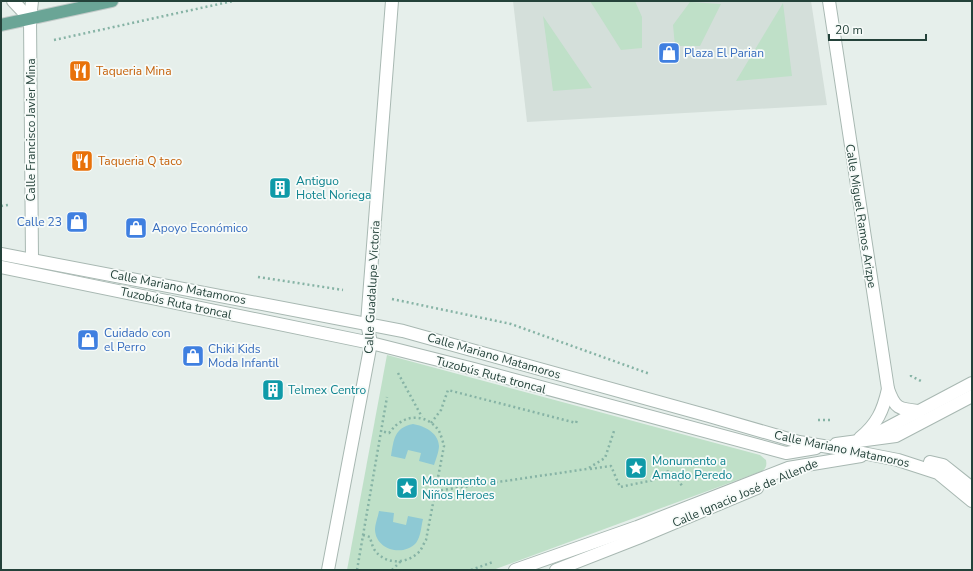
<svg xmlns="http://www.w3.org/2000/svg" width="973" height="571" font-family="'Nunito Sans',sans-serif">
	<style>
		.built { fill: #d4dfda }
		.green { fill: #bfe0c8 }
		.water { fill: #8ec9d4 }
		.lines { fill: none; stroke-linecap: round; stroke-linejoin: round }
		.minor-casing { stroke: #a8b8b2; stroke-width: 14 }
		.major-casing { stroke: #c2cac8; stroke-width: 14 }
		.path { stroke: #86b3a5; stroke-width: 2.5; stroke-dasharray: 2 3; stroke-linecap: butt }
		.minor { stroke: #fff; stroke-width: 12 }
		.major { stroke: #6aa596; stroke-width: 12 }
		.labels { text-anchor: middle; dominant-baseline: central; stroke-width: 3.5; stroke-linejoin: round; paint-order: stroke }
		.shop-label { font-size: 12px; fill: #366cbe; stroke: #f7fbf9; text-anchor: start }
		.food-label { font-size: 12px; fill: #c56008; stroke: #f7fbf9; text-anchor: start }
		.street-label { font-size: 12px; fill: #24423a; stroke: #f7fbf9 }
		.culture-label { font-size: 12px; fill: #0d838f; stroke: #f7fbf9; text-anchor: start }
	</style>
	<rect width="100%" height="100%" fill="#e6efeb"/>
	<path class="built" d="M 513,1 L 811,1 L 827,105 L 527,122 Z"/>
	<g class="green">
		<path d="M 590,1 L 635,1 L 642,17 L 642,48 L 621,50 Z"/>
		<path d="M 690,2 L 721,4 L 700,46 L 675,46 L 673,25 Z"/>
		<path d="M 783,3 L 792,76 L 736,81 Z"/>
		<path d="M 543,16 L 592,88 L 553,91 Z"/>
		<path d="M 387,355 L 760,455 L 766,460 C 767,466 766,468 762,471 L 493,570 L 347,570 Z"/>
	</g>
	<g class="water">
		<path d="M 413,424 C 424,426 438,432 439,446 C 439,451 436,459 434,465 L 419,461 L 421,453 L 408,450 L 405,459 L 391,456 C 394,439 394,428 413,424 Z"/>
		<path d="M 379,511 L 394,513 L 393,522 L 406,525 L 408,516 L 423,519 C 421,527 421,536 416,543 C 403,557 376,550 375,530 C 375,524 378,517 379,511 Z"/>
	</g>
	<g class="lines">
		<g class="minor-casing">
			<g id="minor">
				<path d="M 13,1 L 30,19"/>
				<path d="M 829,1 L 888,389 C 895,409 899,409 919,411"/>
				<path d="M 1,254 L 403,331 L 709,416 L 799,442 L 847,450 L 898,460 L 938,473 L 972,501"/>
				<path d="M 32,259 L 30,19 L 32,1"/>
				<path d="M 1,267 L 371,343 L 474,369 L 786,453 L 816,448"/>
				<path d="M 872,436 L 972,383"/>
				<path d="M 860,438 C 877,424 883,411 888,389"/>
				<path d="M 836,444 L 896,436 L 972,396"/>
				<path d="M 930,462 L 943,465 L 972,488"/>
				<path d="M 328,570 L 371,343 L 367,323 L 392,1"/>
				<path d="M 515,570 L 637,527 L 788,468 L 861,456"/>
				<path d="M 556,570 L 638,538 L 757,488"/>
			</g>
		</g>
		<g class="major-casing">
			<path id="major" d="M 1,25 L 112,1"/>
		</g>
		<g class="path">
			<path d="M 54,40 L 233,1"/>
			<path d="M 1,206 L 8,205"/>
			<path d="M 258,277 L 343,290"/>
			<path d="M 392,299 L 511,324 L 650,374"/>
			<path d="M 398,373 L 422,417"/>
			<path d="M 911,375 L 911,376 L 923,382"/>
			<path d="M 818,420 L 831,420"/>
			<path d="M 431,423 L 441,410 L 448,390 L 576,423 L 577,420"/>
			<path d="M 590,469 L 611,466 L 620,487 L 654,480 L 658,474 L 670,471 L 678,479 L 682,486"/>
			<path d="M 436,491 L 587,469 L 605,458 L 614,431"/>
			<path d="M 363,535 L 370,537 C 371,541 372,545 374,549 C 384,565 407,565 420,551 C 422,548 424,543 426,540 L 444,446 C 443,442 441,435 439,431 C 430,417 411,413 398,424 C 394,426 392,430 389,433 L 381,431"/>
			<path d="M 357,570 L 387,397"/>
			<path d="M 392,570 L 401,561"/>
			<path d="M 471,570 L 493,562"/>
		</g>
		<use href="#minor" class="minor"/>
		<use href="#major" class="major"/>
	</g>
	<defs>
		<g id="shop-square" transform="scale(1.15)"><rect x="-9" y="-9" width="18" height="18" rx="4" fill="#3f7fe0" stroke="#f7fbf9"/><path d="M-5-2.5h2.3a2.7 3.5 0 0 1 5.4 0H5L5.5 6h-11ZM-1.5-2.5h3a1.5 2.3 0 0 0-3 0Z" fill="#fff"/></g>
		<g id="restaurant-square" transform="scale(1.15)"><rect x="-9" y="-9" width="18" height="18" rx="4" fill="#e8710a" stroke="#f7fbf9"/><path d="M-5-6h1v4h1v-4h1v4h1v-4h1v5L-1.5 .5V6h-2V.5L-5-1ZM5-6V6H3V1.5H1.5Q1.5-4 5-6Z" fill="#fff"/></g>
		<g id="building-square" transform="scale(1.15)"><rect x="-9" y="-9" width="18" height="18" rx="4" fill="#0f9aa8" stroke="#f7fbf9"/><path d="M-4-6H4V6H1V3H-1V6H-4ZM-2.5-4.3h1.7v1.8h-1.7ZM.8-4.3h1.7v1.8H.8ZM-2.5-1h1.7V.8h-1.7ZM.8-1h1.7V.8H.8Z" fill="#fff"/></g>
		<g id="sight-square" transform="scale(1.15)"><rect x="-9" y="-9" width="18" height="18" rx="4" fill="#0f9aa8" stroke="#f7fbf9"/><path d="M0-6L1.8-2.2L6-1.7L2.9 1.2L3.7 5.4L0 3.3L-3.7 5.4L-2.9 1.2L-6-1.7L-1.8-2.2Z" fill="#fff"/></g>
	</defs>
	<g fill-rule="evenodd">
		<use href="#shop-square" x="669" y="53"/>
		<use href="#restaurant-square" x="80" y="71"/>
		<use href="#restaurant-square" x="82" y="161"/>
		<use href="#building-square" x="280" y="188"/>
		<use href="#shop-square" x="77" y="222"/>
		<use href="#shop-square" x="136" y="228"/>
		<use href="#shop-square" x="88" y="340"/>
		<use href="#shop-square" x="193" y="356"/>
		<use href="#building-square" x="273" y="390"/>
		<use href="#sight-square" x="636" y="468"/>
		<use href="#sight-square" x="407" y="488"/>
	</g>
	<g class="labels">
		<g class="shop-label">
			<text x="684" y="53">Plaza El Parian</text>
			<text x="62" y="222" text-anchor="end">Calle 23</text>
			<text x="152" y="228">Apoyo Económico</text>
			<text x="104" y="333">Cuidado con<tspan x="104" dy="14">el Perro</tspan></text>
			<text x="208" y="349">Chiki Kids<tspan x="208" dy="14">Moda Infantil</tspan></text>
		</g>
		<g class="food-label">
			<text x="96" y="71">Taqueria Mina</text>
			<text x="98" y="161">Taqueria Q taco</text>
		</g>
		<g class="street-label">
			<text transform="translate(31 130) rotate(-90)">Calle Francisco Javier Mina</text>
			<text transform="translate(861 216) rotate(81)">Calle Miguel Ramos Arizpe</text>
			<text transform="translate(178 287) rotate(11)">Calle Mariano Matamoros</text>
			<text transform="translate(372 287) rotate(-87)">Calle Guadalupe Victoria</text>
			<text transform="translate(176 303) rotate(12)">Tuzobús Ruta troncal</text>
			<text transform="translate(494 356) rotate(16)">Calle Mariano Matamoros</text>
			<text transform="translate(491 375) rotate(15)">Tuzobús Ruta troncal</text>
			<text transform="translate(842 449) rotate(12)">Calle Mariano Matamoros</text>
			<text transform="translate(745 493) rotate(-23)">Calle Ignacio José de Allende</text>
		</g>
		<g class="culture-label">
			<text x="296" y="181">Antiguo<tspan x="296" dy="14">Hotel Noriega</tspan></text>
			<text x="288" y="390">Telmex Centro</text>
			<text x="652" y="461">Monumento a<tspan x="652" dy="14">Amado Peredo</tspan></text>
			<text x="422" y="481">Monumento a<tspan x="422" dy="14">Niños Heroes</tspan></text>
		</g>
	</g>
	<rect width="973" height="571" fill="none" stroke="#24423a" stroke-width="4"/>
	<path d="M829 34v6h97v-6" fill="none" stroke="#24423a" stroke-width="2"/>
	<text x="835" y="34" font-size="12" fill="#24423a" stroke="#f7fbf9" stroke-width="3" paint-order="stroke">20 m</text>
</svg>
